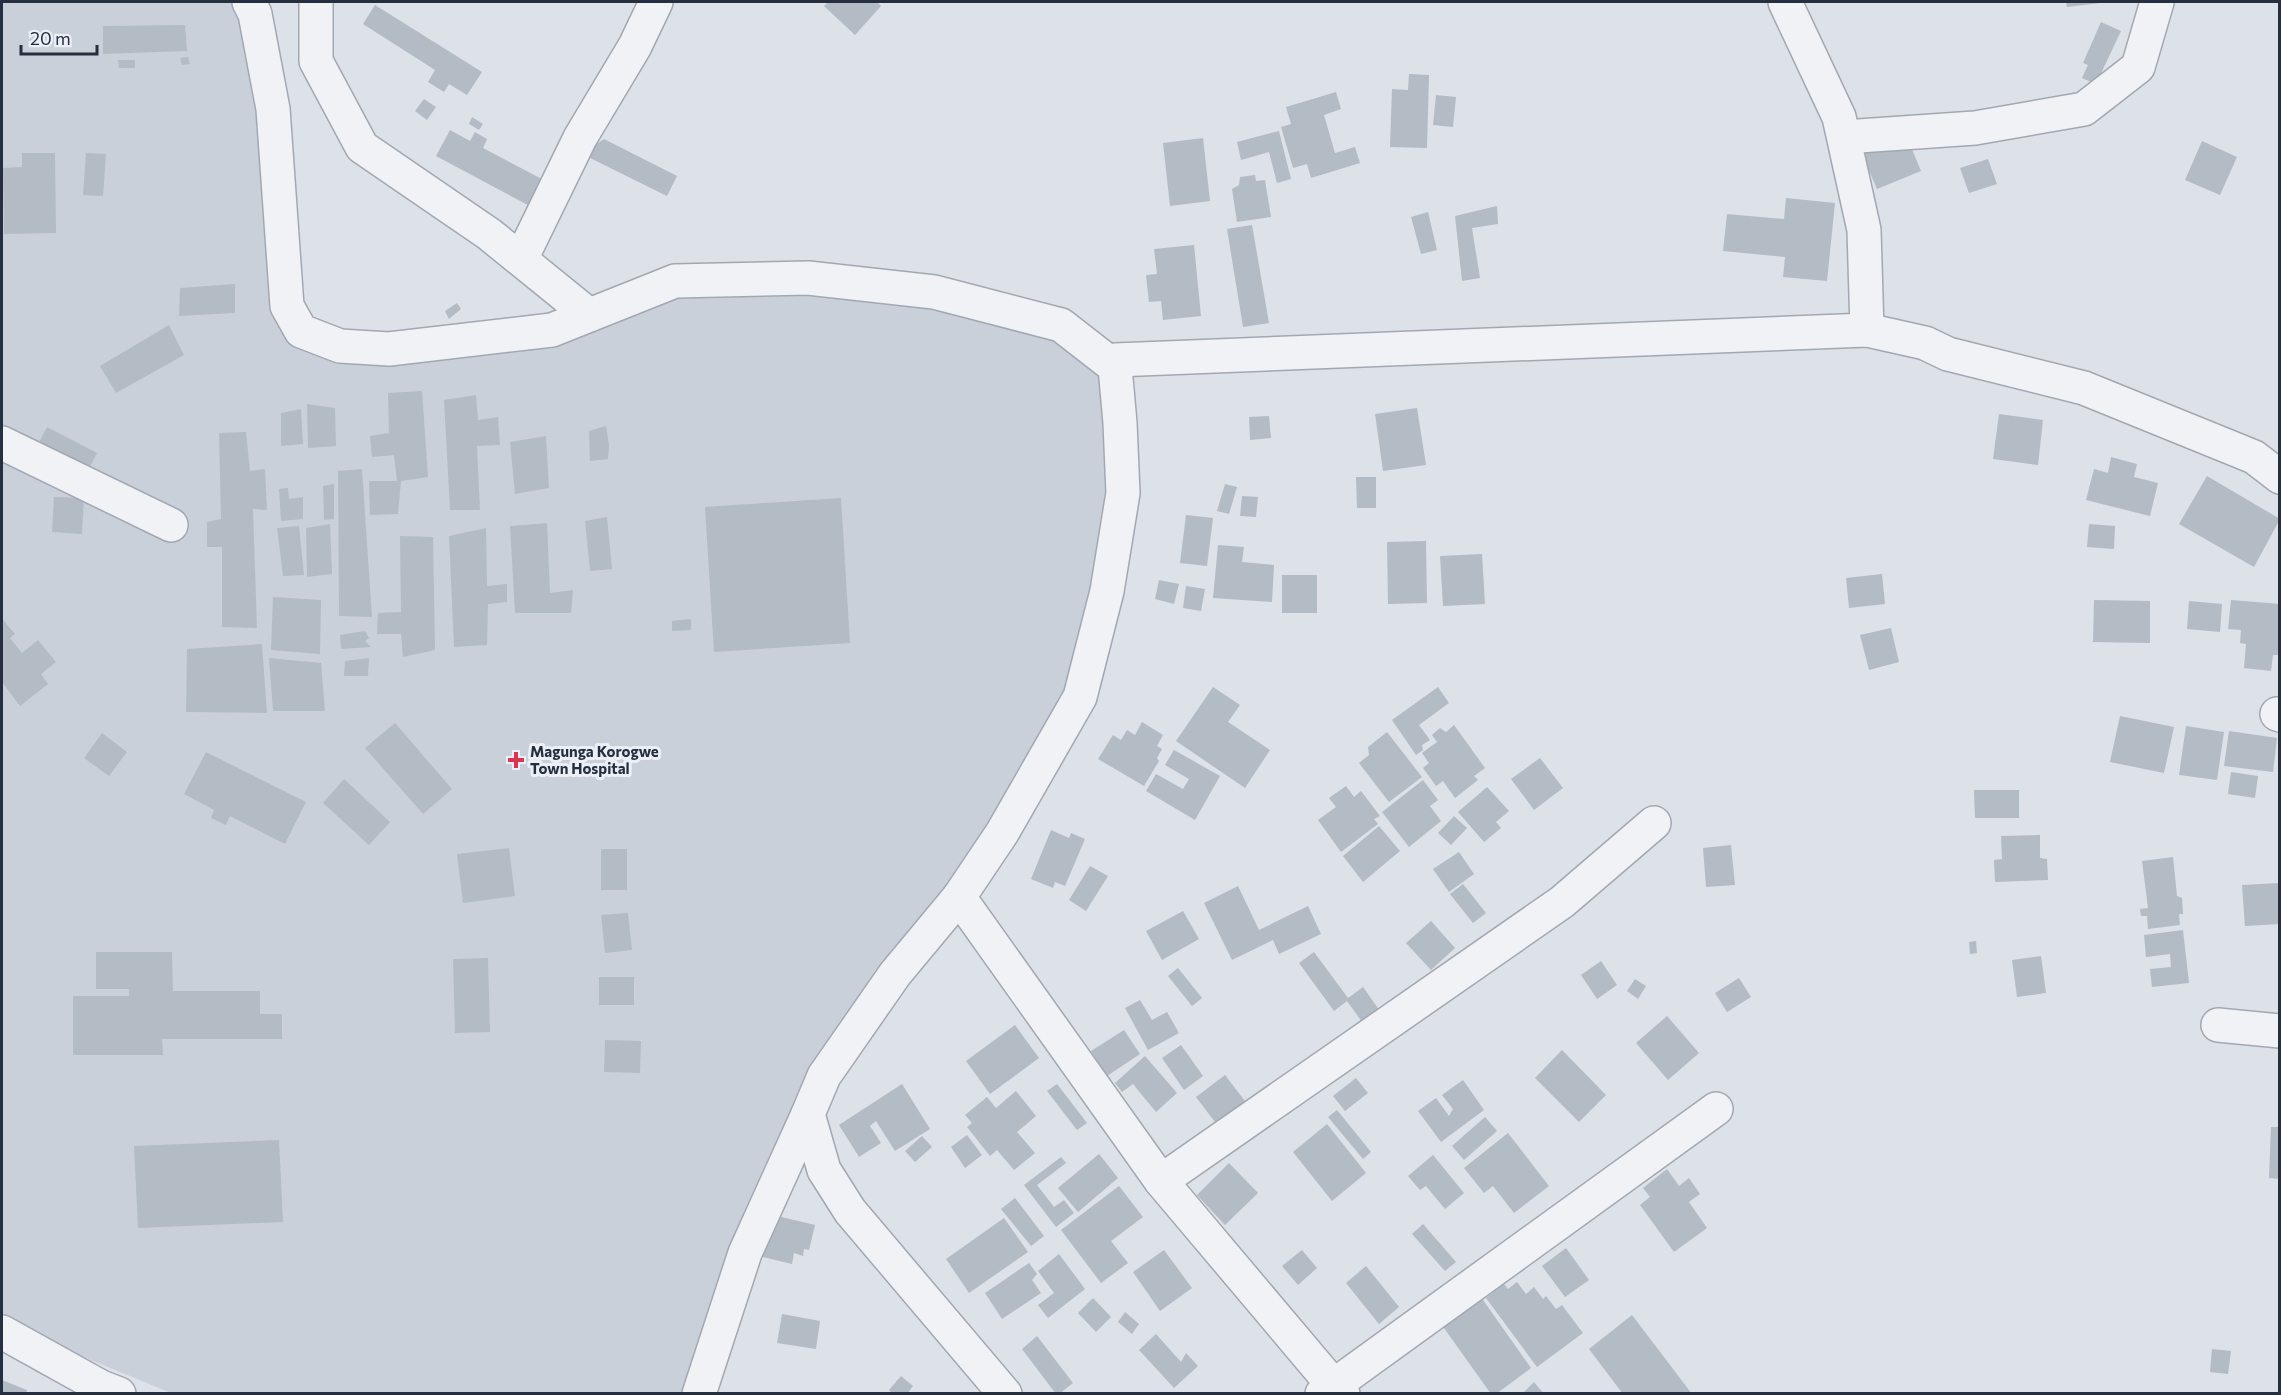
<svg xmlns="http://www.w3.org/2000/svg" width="2281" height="1395" font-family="Commissioner,sans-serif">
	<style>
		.built { fill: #cad0da }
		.building { fill: #b3bbc5 }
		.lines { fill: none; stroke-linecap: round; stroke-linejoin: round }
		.minor-casing { stroke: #a2a8b2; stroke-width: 36 }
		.minor { stroke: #f0f2f6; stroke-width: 33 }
		.poi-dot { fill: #da3550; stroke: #ecf0f6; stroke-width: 2 }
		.labels { text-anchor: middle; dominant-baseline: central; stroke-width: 6; stroke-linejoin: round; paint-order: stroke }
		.poi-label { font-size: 15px; font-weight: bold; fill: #252f40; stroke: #ecf0f6; text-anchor: start }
	</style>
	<rect width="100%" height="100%" fill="#dde1e8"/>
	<path class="built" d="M 2,2 L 236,2 L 261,110 L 276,310 L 338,357 L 677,293 L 807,290 L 932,304 L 1057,335 L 1104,373 L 1111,492 L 1069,692 L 993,827 L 885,967 L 685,1393 L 171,1393 L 57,1346 L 2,1317 Z"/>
	<g class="building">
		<path d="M 828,2 L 877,2 L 881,6 L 855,35 L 824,6 Z"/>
		<path d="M 2066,2 L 2100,2 L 2100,3 L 2067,7 Z"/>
		<path d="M 375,5 L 482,72 L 467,95 L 449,84 L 444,92 L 428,82 L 435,70 L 363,24 Z"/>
		<path d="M 2101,22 L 2121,31 L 2096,84 L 2082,78 L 2088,65 L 2083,63 Z"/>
		<path d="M 185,25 L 187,51 L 103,54 L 103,26 Z"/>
		<path d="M 188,57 L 190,64 L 182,65 L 180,58 Z"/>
		<path d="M 118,60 L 135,60 L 135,68 L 119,68 Z"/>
		<path d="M 1409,74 L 1429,75 L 1427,148 L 1390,147 L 1392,89 L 1408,90 Z"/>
		<path d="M 1336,92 L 1341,109 L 1324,115 L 1335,153 L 1355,147 L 1360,163 L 1311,178 L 1307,164 L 1293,168 L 1281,127 L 1291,124 L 1286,107 Z"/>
		<path d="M 1436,95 L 1456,97 L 1453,127 L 1433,125 Z"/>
		<path d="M 424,99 L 436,107 L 427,120 L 415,111 Z"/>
		<path d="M 472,117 L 483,124 L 479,130 L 469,124 Z"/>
		<path d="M 450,130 L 470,141 L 475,132 L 487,139 L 483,148 L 553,185 L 539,211 L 436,156 Z"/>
		<path d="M 1279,131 L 1291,179 L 1277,183 L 1269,152 L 1241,160 L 1237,142 Z"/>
		<path d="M 1906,135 L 1921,171 L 1877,189 L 1862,154 Z"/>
		<path d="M 1203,138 L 1210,201 L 1170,206 L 1163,143 Z"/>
		<path d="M 604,139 L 677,176 L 667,196 L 582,154 Z"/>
		<path d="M 2202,141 L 2237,157 L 2220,195 L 2185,180 Z"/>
		<path d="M 22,153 L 55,153 L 56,233 L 4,234 L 3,168 L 22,167 Z"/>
		<path d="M 86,153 L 106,154 L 103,196 L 83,195 Z"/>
		<path d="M 1988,159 L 1997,184 L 1969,193 L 1960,168 Z"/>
		<path d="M 1255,175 L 1256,181 L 1265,180 L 1271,217 L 1237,222 L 1232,189 L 1239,185 L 1240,177 Z"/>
		<path d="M 1786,198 L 1835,203 L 1827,281 L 1783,277 L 1785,257 L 1723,251 L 1727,214 L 1784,219 Z"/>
		<path d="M 1497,206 L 1498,224 L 1472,228 L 1480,278 L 1462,281 L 1455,216 Z"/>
		<path d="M 1428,212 L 1437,250 L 1421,254 L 1411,217 Z"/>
		<path d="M 1252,225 L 1269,323 L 1243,327 L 1227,229 Z"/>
		<path d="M 1194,245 L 1201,316 L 1163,320 L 1161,301 L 1149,302 L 1146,275 L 1157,274 L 1154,249 Z"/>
		<path d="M 235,284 L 235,313 L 179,316 L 180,288 Z"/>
		<path d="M 457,303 L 461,309 L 449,319 L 445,311 Z"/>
		<path d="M 169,325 L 184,355 L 116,393 L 100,366 Z"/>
		<path d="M 422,391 L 428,477 L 401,481 L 398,514 L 370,515 L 369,481 L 397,481 L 394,455 L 372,457 L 370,436 L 389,433 L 388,393 Z"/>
		<path d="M 476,395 L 478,420 L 498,417 L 500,445 L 477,446 L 480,510 L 450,510 L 444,400 Z"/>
		<path d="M 307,404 L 335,408 L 336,446 L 308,448 Z"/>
		<path d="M 1417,408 L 1426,465 L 1383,471 L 1375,414 Z"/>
		<path d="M 301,409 L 303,444 L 281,446 L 281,413 Z"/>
		<path d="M 1999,414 L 2043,420 L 2038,465 L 1993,459 Z"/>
		<path d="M 1269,416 L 1271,438 L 1250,440 L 1249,417 Z"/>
		<path d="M 606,426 L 609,445 L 608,459 L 590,461 L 589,431 Z"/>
		<path d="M 47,427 L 97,453 L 83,480 L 33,454 Z"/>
		<path d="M 246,432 L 250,471 L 265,469 L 267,510 L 253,509 L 257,628 L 222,627 L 222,547 L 207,547 L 207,522 L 221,519 L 219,433 Z"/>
		<path d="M 546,436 L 549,488 L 515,494 L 510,442 Z"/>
		<path d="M 2111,457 L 2137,464 L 2134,477 L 2158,483 L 2150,516 L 2086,500 L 2094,469 L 2108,473 Z"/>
		<path d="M 362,469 L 372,617 L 339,616 L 338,471 Z"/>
		<path d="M 2207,476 L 2280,519 L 2254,567 L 2179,524 Z"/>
		<path d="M 1356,477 L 1376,477 L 1376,508 L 1357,508 Z"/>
		<path d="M 334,484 L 334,519 L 324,520 L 323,486 Z"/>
		<path d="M 1225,484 L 1237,487 L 1229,514 L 1217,511 Z"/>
		<path d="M 288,488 L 289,499 L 303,497 L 303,519 L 281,521 L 279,489 Z"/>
		<path d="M 1242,496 L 1258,497 L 1256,517 L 1240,516 Z"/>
		<path d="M 54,497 L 84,498 L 82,534 L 52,532 Z"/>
		<path d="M 841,498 L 850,643 L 714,652 L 705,507 Z"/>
		<path d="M 1186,515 L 1213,518 L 1207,566 L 1180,563 Z"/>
		<path d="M 607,517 L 612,569 L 590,571 L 585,521 Z"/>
		<path d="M 547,523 L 550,593 L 573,590 L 571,613 L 515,613 L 510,526 Z"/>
		<path d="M 330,524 L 332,574 L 307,577 L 306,528 Z"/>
		<path d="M 2089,524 L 2115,526 L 2114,549 L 2087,547 Z"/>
		<path d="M 299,526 L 304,575 L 283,576 L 277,528 Z"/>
		<path d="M 486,528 L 487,586 L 507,584 L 507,602 L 488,604 L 487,645 L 454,647 L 449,536 Z"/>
		<path d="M 400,536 L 433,537 L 435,650 L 403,657 L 401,634 L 377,634 L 378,613 L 401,612 Z"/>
		<path d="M 1426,541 L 1427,603 L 1388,604 L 1387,542 Z"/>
		<path d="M 1218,545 L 1244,547 L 1242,562 L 1274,565 L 1272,602 L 1213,598 Z"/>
		<path d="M 1482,554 L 1485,604 L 1443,606 L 1440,556 Z"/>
		<path d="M 1882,574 L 1885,604 L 1849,608 L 1846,578 Z"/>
		<rect x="1282" y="575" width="35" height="38"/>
		<path d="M 1159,580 L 1179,584 L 1174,604 L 1155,599 Z"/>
		<path d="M 1186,586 L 1205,589 L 1201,611 L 1183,608 Z"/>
		<path d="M 273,597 L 321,600 L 320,654 L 271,650 Z"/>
		<path d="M 2094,600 L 2150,601 L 2150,643 L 2093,642 Z"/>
		<path d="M 2231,600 L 2280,604 L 2280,655 L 2273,655 L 2271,671 L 2244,668 L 2246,644 L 2240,643 L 2241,630 L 2228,629 Z"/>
		<path d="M 2189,601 L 2222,604 L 2220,632 L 2187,629 Z"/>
		<path d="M 691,619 L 691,630 L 672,631 L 672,621 Z"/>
		<path d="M 3,620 L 15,634 L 10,638 L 22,653 L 38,640 L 56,662 L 41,674 L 48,684 L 20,706 L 2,682 L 2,621 Z"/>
		<path d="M 1891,628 L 1899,662 L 1869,670 L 1860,635 Z"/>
		<path d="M 365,631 L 369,638 L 365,641 L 371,647 L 341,649 L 340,635 Z"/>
		<path d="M 262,644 L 267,713 L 186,712 L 187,649 Z"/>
		<path d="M 269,658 L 321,663 L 325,711 L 273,711 Z"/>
		<path d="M 369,658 L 368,676 L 344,676 L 345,661 Z"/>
		<path d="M 1213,687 L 1240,705 L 1228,722 L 1270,750 L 1245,788 L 1176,741 Z"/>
		<path d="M 1438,687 L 1449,703 L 1419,725 L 1430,740 L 1422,745 L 1423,750 L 1416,755 L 1392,720 Z"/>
		<path d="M 2120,716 L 2174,727 L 2164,773 L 2110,762 Z"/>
		<path d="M 1142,722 L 1163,735 L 1157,746 L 1162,749 L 1157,758 L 1159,761 L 1144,786 L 1098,759 L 1113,735 L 1121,740 L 1127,730 L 1135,735 Z"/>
		<path d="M 395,723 L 452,789 L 423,814 L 365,748 Z"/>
		<path d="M 1454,725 L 1485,768 L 1474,776 L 1478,780 L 1455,798 L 1443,781 L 1436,786 L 1423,768 L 1429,763 L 1422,753 L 1437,742 L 1432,735 L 1440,728 L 1446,732 Z"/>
		<path d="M 2186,726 L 2224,732 L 2217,780 L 2179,775 Z"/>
		<path d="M 2229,731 L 2277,738 L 2273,772 L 2224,766 Z"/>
		<path d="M 1387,732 L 1422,777 L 1389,802 L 1359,763 L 1369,755 L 1368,747 Z"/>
		<path d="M 102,733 L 127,752 L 109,776 L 84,758 Z"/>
		<path d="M 1174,750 L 1220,776 L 1195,820 L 1146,791 L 1156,774 L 1183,789 L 1189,779 L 1165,765 Z"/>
		<path d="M 206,752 L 306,802 L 285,844 L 230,816 L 226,825 L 211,818 L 214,810 L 184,794 Z"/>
		<path d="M 1540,758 L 1563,788 L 1534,810 L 1511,779 Z"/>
		<path d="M 2231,772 L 2258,776 L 2255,798 L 2228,794 Z"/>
		<path d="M 344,779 L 390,822 L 369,845 L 323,803 Z"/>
		<path d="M 1423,780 L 1438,800 L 1430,806 L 1441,821 L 1409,847 L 1382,812 Z"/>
		<path d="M 1346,786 L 1354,797 L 1361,791 L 1380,816 L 1374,819 L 1378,824 L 1341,852 L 1318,820 L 1336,807 L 1329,798 Z"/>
		<path d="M 1487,787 L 1509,811 L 1496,822 L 1501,828 L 1484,842 L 1458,812 Z"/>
		<path d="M 1974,790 L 2019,790 L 2019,818 L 1975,818 Z"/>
		<path d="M 1454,816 L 1467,828 L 1451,845 L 1438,833 Z"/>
		<path d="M 1379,826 L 1400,851 L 1363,882 L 1343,856 Z"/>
		<path d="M 1051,830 L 1069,838 L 1071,833 L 1085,839 L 1065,886 L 1055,882 L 1053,888 L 1031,879 Z"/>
		<path d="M 2040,835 L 2040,858 L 2047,859 L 2048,880 L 1995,882 L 1994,860 L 2002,859 L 2001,836 Z"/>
		<path d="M 1731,845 L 1735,885 L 1706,887 L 1703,848 Z"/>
		<path d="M 509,848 L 515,896 L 463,903 L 457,854 Z"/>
		<rect x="601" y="849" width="26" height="41"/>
		<path d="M 1459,852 L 1474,874 L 1449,892 L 1433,869 Z"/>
		<path d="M 2173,857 L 2177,896 L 2182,898 L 2183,914 L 2179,914 L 2180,925 L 2148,929 L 2147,916 L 2141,916 L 2140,909 L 2148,908 L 2142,861 Z"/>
		<path d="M 1090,866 L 1108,876 L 1086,911 L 1069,900 Z"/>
		<path d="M 2280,883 L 2280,924 L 2245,926 L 2242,885 Z"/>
		<path d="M 1463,884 L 1486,913 L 1473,923 L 1450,894 Z"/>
		<path d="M 1238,886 L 1259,930 L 1308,906 L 1321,934 L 1279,954 L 1273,940 L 1232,960 L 1204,903 Z"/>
		<path d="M 1183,911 L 1199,939 L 1162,960 L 1146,931 Z"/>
		<path d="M 628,913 L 632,950 L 605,953 L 601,915 Z"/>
		<path d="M 1431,921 L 1455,948 L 1431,970 L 1406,943 Z"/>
		<path d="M 2183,930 L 2189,983 L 2152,987 L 2150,969 L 2171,967 L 2170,954 L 2146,957 L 2144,935 Z"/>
		<path d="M 1976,941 L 1977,953 L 1970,954 L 1969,942 Z"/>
		<path d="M 96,952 L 172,952 L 173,991 L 260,991 L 260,1014 L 282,1014 L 282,1039 L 162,1039 L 163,1055 L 73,1055 L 73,996 L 129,996 L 129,989 L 96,989 Z"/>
		<path d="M 1314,952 L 1348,998 L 1363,987 L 1382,1014 L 1365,1026 L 1347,1001 L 1334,1011 L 1299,963 Z"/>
		<path d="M 2041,956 L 2046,993 L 2017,997 L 2012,960 Z"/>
		<path d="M 488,958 L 490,1032 L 455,1033 L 453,959 Z"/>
		<path d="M 1601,961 L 1617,985 L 1597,999 L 1581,975 Z"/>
		<path d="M 1178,968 L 1202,998 L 1192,1006 L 1168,976 Z"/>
		<rect x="599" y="977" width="35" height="28"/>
		<path d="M 1739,978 L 1751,997 L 1727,1012 L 1715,993 Z"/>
		<path d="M 1635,979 L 1646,986 L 1638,999 L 1627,991 Z"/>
		<path d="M 1140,1000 L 1152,1020 L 1167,1012 L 1179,1033 L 1148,1050 L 1125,1008 Z"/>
		<path d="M 1667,1016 L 1699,1053 L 1668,1080 L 1636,1043 Z"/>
		<path d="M 1015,1025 L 1039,1058 L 990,1094 L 966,1061 Z"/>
		<path d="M 1124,1030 L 1140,1054 L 1107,1076 L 1091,1051 Z"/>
		<path d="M 605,1040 L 641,1041 L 640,1073 L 604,1072 Z"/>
		<path d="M 1181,1045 L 1203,1076 L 1184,1090 L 1162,1058 Z"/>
		<path d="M 1562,1050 L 1606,1095 L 1579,1122 L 1535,1078 Z"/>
		<path d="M 1145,1056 L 1177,1093 L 1156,1112 L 1133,1084 L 1122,1092 L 1115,1083 Z"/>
		<path d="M 1225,1075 L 1254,1113 L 1218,1126 L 1196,1097 Z"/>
		<path d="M 1356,1078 L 1368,1093 L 1345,1111 L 1333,1096 Z"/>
		<path d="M 1463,1080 L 1484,1110 L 1441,1142 L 1418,1111 L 1436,1098 L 1449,1116 L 1453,1109 L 1442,1095 Z"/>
		<path d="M 902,1084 L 930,1129 L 895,1151 L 876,1121 L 870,1126 L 881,1143 L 859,1157 L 839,1125 Z"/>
		<path d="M 1057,1084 L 1087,1123 L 1077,1130 L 1047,1091 Z"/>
		<path d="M 1016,1091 L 1036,1116 L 1017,1132 L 1035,1153 L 1014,1170 L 997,1150 L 990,1156 L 967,1127 L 972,1123 L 965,1115 L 987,1097 L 996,1108 Z"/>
		<path d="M 1337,1110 L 1371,1152 L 1363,1159 L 1328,1117 Z"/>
		<path d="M 1485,1117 L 1497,1131 L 1464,1160 L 1452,1146 Z"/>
		<path d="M 1327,1124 L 1366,1173 L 1332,1201 L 1293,1152 Z"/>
		<path d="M 2271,1127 L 2280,1127 L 2280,1179 L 2269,1178 Z"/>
		<path d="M 1508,1133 L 1549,1186 L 1514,1213 L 1493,1186 L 1484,1193 L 1464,1168 Z"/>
		<path d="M 967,1135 L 982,1155 L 965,1168 L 951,1147 Z"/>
		<path d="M 922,1136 L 932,1147 L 915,1162 L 905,1151 Z"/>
		<path d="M 279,1140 L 283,1222 L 138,1228 L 134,1146 Z"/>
		<path d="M 1099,1154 L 1118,1178 L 1078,1212 L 1058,1188 Z"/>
		<path d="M 1433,1155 L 1464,1193 L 1445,1209 L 1426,1186 L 1420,1190 L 1408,1176 Z"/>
		<path d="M 1061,1157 L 1066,1163 L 1037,1185 L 1054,1207 L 1064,1200 L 1074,1213 L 1056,1227 L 1024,1185 Z"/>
		<path d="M 1229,1163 L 1258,1193 L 1225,1225 L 1197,1195 Z"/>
		<path d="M 1667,1169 L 1679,1186 L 1689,1178 L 1700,1194 L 1689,1202 L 1707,1228 L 1674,1252 L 1640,1205 L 1650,1197 L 1643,1188 Z"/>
		<path d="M 1119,1186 L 1143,1217 L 1111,1241 L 1128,1263 L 1101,1283 L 1061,1230 Z"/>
		<path d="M 1015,1198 L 1044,1236 L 1031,1246 L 1001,1209 Z"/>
		<path d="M 769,1214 L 815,1225 L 809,1250 L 804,1249 L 803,1256 L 794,1253 L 792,1264 L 759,1256 Z"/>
		<path d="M 1004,1218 L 1028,1252 L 969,1293 L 946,1259 Z"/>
		<path d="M 1423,1224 L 1456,1262 L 1445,1271 L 1412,1234 Z"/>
		<path d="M 1566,1248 L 1589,1280 L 1565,1297 L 1542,1266 Z"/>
		<path d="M 1164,1250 L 1192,1288 L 1160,1311 L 1133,1272 Z"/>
		<path d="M 1302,1250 L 1317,1268 L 1298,1285 L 1282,1266 Z"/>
		<path d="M 1059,1254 L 1085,1289 L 1048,1318 L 1038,1305 L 1054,1293 L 1038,1271 Z"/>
		<path d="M 1029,1263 L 1037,1274 L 1032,1280 L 1041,1293 L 1002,1319 L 985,1293 Z"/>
		<path d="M 1366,1266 L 1399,1307 L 1379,1324 L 1346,1283 Z"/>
		<path d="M 1517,1282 L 1526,1294 L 1534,1287 L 1543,1299 L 1546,1296 L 1556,1309 L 1562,1305 L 1583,1333 L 1537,1367 L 1486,1298 L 1504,1284 L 1508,1289 Z"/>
		<path d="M 1478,1293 L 1531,1368 L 1496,1394 L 1491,1394 L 1439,1321 Z"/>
		<path d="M 1093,1298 L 1111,1317 L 1096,1332 L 1078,1313 Z"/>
		<path d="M 1125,1312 L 1139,1324 L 1132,1334 L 1118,1322 Z"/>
		<path d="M 782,1314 L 820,1321 L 816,1349 L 777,1343 Z"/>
		<path d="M 1632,1315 L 1692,1394 L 1623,1394 L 1589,1349 Z"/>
		<path d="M 1156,1334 L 1181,1362 L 1186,1353 L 1198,1366 L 1174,1388 L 1139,1350 Z"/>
		<path d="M 1037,1336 L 1073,1383 L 1059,1394 L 1056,1394 L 1022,1349 Z"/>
		<path d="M 2212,1349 L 2231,1351 L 2228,1374 L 2210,1372 Z"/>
		<path d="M 901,1376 L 913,1386 L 907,1394 L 893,1394 L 889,1390 Z"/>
		<path d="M 2,1380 L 27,1390 L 26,1394 L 2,1394 Z"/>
		<path d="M 1534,1382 L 1544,1394 L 1522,1394 Z"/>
	</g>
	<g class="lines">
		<g class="minor-casing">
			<g id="minor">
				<path d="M 249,2 L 255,14 L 273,109 L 287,306 L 301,331 L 340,346 L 389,349 L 552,330 L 675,281 L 808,278 L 934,292 L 1061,325 L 1115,367 L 1120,423 L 1123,493 L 1107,591 L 1080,697 L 1002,833 L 959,897 L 895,974 L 824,1076 L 808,1114 L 824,1170 L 850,1211 L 1005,1394"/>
				<path d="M 316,2 L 316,61 L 362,147 L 489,234 L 589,315"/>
				<path d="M 1785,2 L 1839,117 L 1864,230 L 1867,330"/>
				<path d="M 1844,137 L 1975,128 L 2084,109 L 2138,67 L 2157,2"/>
				<path d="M 521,259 L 580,138 L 635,46 L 656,2"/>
				<path d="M 1115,367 L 1115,360 L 1867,330 L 1925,343 L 1948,354 L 2084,388 L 2254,457 L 2280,477"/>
				<path d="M 2,443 L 171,525"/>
				<path d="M 2277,714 L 2280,715"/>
				<path d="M 959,897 L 1161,1181 L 1333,1385 L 1343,1394"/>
				<path d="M 2218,1025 L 2280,1031"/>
				<path d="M 1161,1181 L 1562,902 L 1654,823"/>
				<path d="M 2,1332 L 101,1387 L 119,1394"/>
				<path d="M 699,1394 L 745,1253 L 808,1114"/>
				<path d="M 1322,1394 L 1716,1109"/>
			</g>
		</g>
		<use href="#minor" class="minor"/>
	</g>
	<path class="poi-dot" d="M513 751h6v6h6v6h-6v6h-6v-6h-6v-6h6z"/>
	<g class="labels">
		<g class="poi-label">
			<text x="530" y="751">Magunga Korogwe<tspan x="530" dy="17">Town Hospital</tspan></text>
		</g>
	</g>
	<rect width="2281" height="1395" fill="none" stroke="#252f40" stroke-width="6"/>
	<path d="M21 45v9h76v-9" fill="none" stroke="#252f40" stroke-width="3"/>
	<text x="30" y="45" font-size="18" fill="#252f40" stroke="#ecf0f6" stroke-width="4.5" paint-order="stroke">20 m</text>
</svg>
